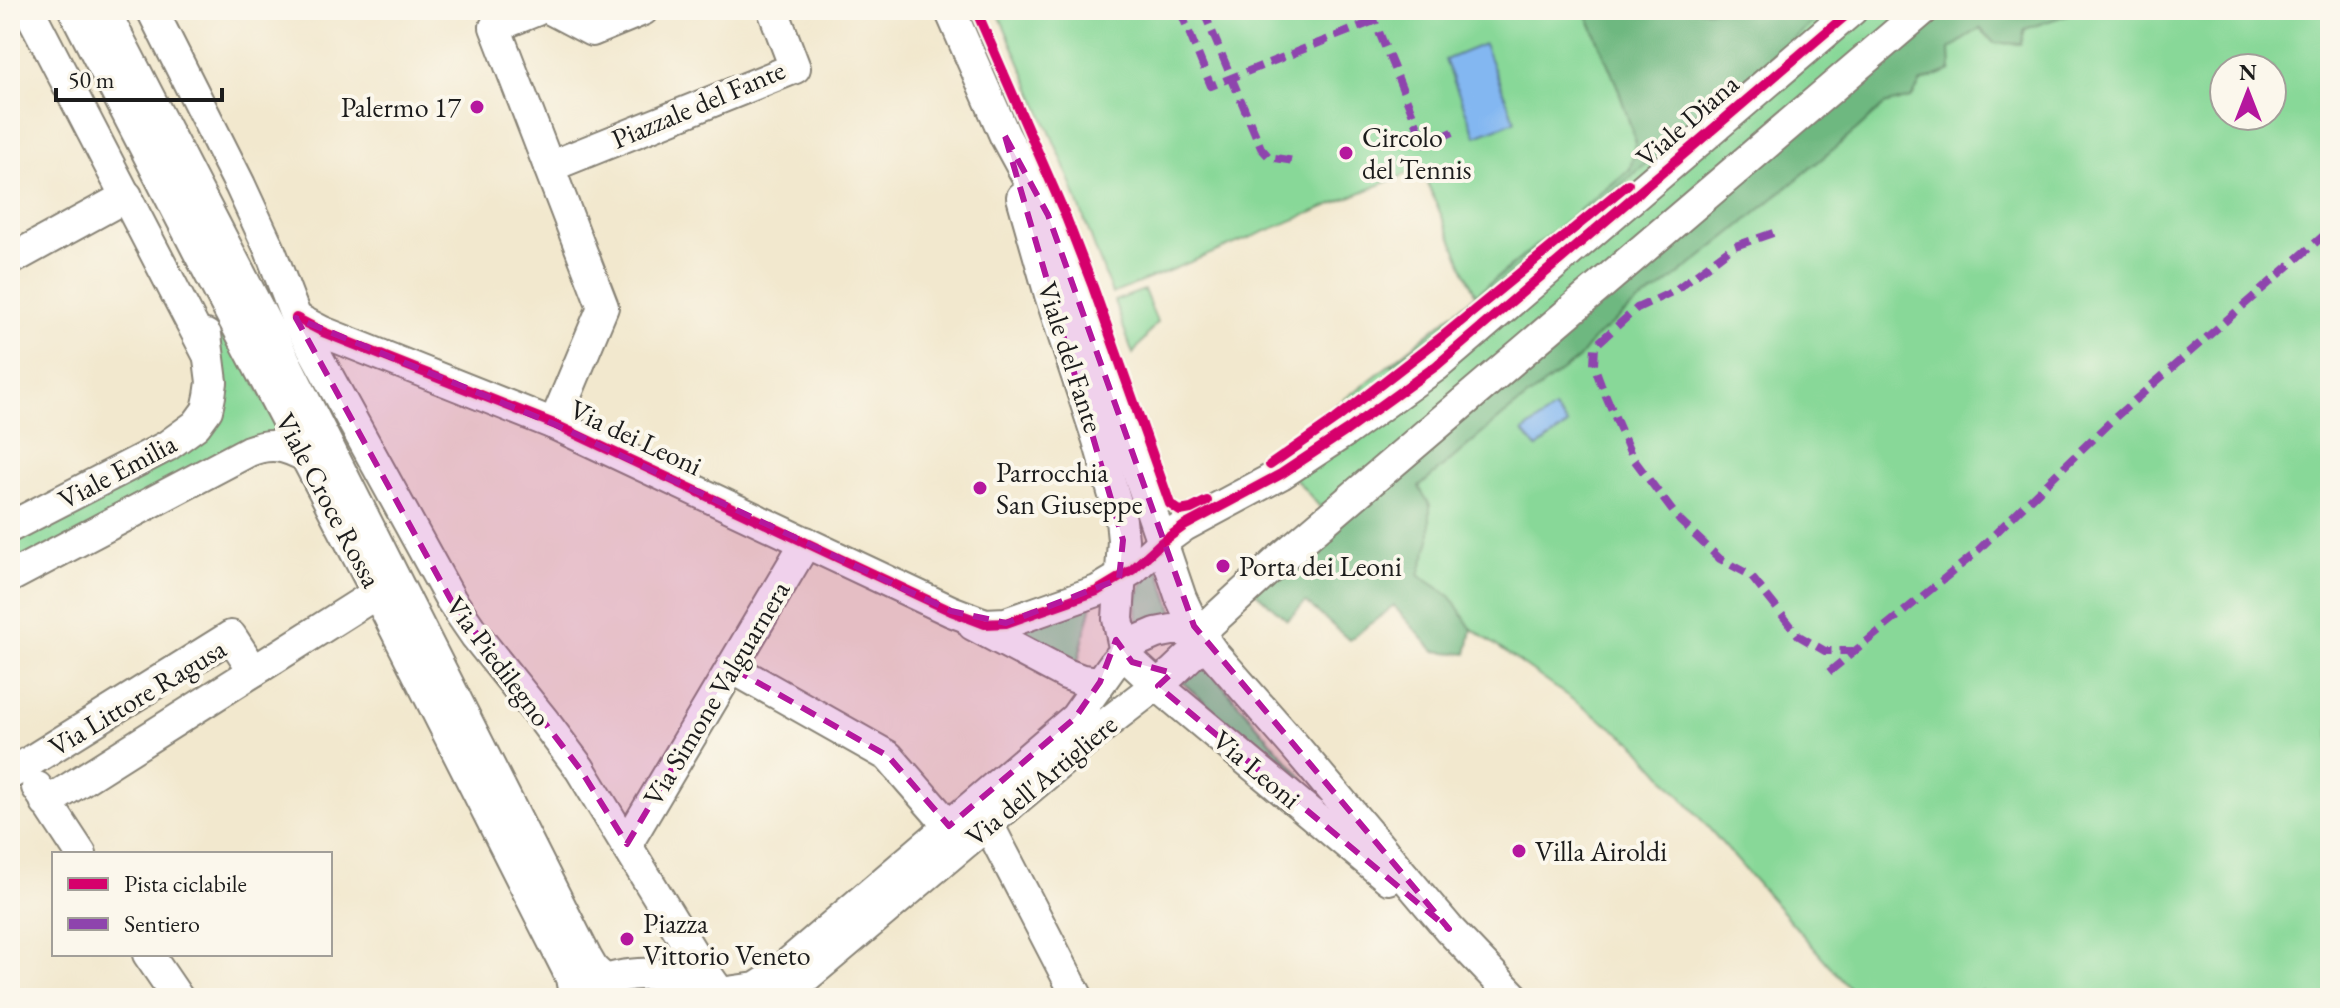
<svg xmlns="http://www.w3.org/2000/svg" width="2340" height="1008" font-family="'EB Garamond',serif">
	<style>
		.green { fill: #88d898; stroke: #527a5a; stroke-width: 2; fill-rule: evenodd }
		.forest { fill: #6eb880; stroke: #456a4e; stroke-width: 2 }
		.water { fill: #83b7f1; stroke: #506a86; stroke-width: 2 }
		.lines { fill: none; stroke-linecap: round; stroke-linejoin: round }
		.minor-casing { stroke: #878275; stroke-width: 34 }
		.minor { stroke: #fff; stroke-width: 30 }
		.quiet { stroke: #8e44ad; stroke-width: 8; stroke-dasharray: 16 8; stroke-linecap: butt }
		.cycleway-casing { stroke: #fbf7ec; stroke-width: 15 }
		.cycleway { stroke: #d6006c; stroke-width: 10 }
		.marked { fill: #b5179e; fill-opacity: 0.2; stroke: #b5179e; stroke-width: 6; stroke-dasharray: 16 10; stroke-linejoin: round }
		.poi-dot { fill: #b5179e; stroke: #fbf7ec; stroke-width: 3 }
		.labels { text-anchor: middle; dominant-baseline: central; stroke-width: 8; stroke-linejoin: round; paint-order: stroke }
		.street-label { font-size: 28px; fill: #1c1c1c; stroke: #fbf7ec }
		.poi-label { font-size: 28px; fill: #1c1c1c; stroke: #fbf7ec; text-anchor: start }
	</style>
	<rect width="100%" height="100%" fill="#fbf7ec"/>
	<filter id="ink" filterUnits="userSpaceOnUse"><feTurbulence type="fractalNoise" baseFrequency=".0125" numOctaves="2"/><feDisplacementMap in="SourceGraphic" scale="16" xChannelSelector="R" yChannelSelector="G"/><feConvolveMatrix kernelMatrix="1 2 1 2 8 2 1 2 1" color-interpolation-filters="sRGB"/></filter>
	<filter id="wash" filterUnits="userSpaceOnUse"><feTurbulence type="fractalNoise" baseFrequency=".006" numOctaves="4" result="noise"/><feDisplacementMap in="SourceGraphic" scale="32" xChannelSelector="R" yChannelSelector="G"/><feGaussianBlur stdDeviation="1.8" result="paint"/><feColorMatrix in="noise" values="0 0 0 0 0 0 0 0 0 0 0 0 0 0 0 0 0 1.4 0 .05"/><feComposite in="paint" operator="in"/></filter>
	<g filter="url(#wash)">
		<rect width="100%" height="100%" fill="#f2e8ce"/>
		<g class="green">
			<path d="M 997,10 L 2330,10 L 2330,998 L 1987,998 L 1982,991 L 1974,998 L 1858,998 L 1634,743 L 1352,544 L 1273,453 L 1370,380 L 1476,296 L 1421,168 L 1112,294 L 1063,162 ZM 2224,68 L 2272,68 L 2272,116 L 2224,116 Z"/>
			<path d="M 1144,290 L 1157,322 L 1133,354 L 1114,301 Z"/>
			<path d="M 216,306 L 282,435 L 10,567 L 10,541 L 202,438 C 231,408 226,395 220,357 C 218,340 217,323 216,306 Z"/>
			<path d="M 1157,563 L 1175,617 L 1139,630 C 1134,600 1137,586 1157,563 Z"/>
			<path d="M 1092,604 L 1077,665 L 1008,632 Z"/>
			<path d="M 1202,661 L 1346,829 L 1181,681 Z"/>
		</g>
		<g class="forest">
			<path d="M 1585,10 L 1827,10 L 1606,198 L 1431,342 L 1396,368 L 1391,364 L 1630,169 L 1636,143 L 1618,88 Z"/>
			<path d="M 1941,10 L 2069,10 L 2067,15 L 2025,29 L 2021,44 L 1994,43 L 1980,28 L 1950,49 L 1951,70 L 1921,82 L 1911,98 L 1884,105 L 1858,129 L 1734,231 L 1662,288 L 1637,303 L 1594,339 L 1578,359 L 1504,415 L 1419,487 L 1430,505 L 1430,540 L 1419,575 L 1451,597 L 1472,630 L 1467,654 L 1434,651 L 1394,606 L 1349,640 L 1306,602 L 1287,620 L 1253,590 Z"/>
		</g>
		<g class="water">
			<path d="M 1484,44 L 1515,121 L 1476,136 L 1445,60 Z"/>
			<path d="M 1554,409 L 1568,425 L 1537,448 L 1523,432 Z"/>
		</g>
	</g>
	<g filter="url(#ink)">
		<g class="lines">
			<g class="minor-casing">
				<g id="minor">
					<path d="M 29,10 L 207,353"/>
					<path d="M 74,10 L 201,257 L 377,593 L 566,967 L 571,978 L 574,994"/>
					<path d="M 104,10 L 275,341 L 586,957 L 593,969 L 604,979"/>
					<path d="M 152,10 L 240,185 L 270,250 L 296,318 L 451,600 L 475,635 L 544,721 L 580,769 L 696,959 L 720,993 L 756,988 L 770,979 L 1075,718 L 1115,662 L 1135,642 L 1156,633 L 1172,630 L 1186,630 L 1201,638"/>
					<path d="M 537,10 L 495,27 L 603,307 L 554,424"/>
					<path d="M 552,10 L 592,31 L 643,10"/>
					<path d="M 950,10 L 1005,136 L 1048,215 L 1077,293 L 1181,598 L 1194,626 L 1214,654 L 1292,743 L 1449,929 L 1515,998"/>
					<path d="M 549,167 L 795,68 L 773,10"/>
					<path d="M 1022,197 L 1050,295 L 1098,440 L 1121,520 L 1123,540 L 1118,619 L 1125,652 L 1132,662 L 1158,686 L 1389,879"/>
					<path d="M 10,260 L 127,196"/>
					<path d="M 296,318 L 323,332 L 554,424 L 951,611 L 985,624 L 1006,623 L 1097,591 L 1132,570 L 1162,542 L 1184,526 L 1281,474 L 1346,431 L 1436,366 L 1852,10"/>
					<path d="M 10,527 L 167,446 L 196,425 L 207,410 L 210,396 L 212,382 L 206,335"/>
					<path d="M 10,577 L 249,451 C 272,442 285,446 306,457"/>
					<path d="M 973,625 L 1066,674 L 1082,680 L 1100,682"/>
					<path d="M 732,668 L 888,756 L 949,826"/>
					<path d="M 10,774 L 231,636 L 254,671"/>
					<path d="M 37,787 L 81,854"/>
					<path d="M 46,803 L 377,593"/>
					<path d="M 988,824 L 1078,998"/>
					<path d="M 627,844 L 806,542"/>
					<path d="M 148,954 L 178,998"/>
					<path d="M 588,987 C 632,966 679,971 722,994"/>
					<path d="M 781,998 L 1111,720 L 1172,673 L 1192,654 L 1209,624 L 1280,559 L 1923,10"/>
				</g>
			</g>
			<use href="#minor" class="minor"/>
			<g class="quiet">
				<path d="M 1180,10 L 1211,86 L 1374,21"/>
				<path d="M 1203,10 L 1261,148 L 1269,157 L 1294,161"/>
				<path d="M 1370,10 L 1425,144 L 1453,132"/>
				<path d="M 1773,233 L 1732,247 L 1674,291 L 1637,308 L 1595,346 L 1594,365 L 1601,384 L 1632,457 L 1680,521 L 1720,559 L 1750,575 L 1799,636 L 1825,651 L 1853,651"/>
				<path d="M 1829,672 L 1972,556 L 2112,420 L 2330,230"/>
			</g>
			<g class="cycleway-casing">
				<g id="cycleway">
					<path d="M 976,10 L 1064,212 L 1093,287 L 1170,504 L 1180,511 L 1191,509 L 1207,501"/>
					<path d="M 296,318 L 323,332 L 554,424 L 951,611 L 985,624 L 1006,623 L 1097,591 L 1132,570 L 1162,542 L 1184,526 L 1281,474 L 1346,431 L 1436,366 L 1852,10"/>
					<path d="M 1270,465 L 1336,419 L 1443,336 L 1628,184"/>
				</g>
			</g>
			<use href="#cycleway" class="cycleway"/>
		</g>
	</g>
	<path class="marked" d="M 1005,136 L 1048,215 L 1194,626 L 1449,929 L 1158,686 L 1172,673 L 1132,662 L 1116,640 L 1100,682 L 1075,718 L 949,826 L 888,756 L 732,668 L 627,844 L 580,769 L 451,600 L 296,318 L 554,424 L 951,611 L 1006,623 L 1119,579 L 1123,540 Z"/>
	<g class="poi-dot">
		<circle cx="477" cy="107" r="8"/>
		<circle cx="1346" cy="153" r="8"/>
		<circle cx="980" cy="488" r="8"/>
		<circle cx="1223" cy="566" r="8"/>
		<circle cx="1519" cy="851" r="8"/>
		<circle cx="627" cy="939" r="8"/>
	</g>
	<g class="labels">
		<g class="street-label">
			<text transform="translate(698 104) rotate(-23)">Piazzale del Fante</text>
			<text transform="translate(1687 120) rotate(-41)">Viale Diana</text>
			<text transform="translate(1071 357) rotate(72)">Viale del Fante</text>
			<text transform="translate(636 437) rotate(25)">Via dei Leoni</text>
			<text transform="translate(117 471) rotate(-28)">Viale Emilia</text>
			<text transform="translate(329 500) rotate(62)">Viale Croce Rossa</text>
			<text transform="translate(499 661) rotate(53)">Via Piedilegno</text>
			<text transform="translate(716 693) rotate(-59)">Via Simone Valguarnera</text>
			<text transform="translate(137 697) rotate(-31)">Via Littore Ragusa</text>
			<text transform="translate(1257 769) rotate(40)">Via Leoni</text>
			<text transform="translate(1041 780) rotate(-40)">Via dell'Artigliere</text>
		</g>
		<g class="poi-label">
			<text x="461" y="107" text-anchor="end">Palermo 17</text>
			<text x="1362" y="137">Circolo<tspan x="1362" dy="32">del Tennis</tspan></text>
			<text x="996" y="472">Parrocchia<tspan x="996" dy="32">San Giuseppe</tspan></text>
			<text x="1239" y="566">Porta dei Leoni</text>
			<text x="1535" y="851">Villa Airoldi</text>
			<text x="643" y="923">Piazza<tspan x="643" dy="32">Vittorio Veneto</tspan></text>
		</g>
	</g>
	<rect width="2340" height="1008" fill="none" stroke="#fbf7ec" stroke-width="40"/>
	<rect x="52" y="852" width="280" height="104" fill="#fbf7ec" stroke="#a29f99" stroke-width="2"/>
	<rect x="68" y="878" width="40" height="12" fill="#d6006c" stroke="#a29f99" stroke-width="2"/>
	<text x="124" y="892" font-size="24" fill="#1c1c1c">Pista ciclabile</text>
	<rect x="68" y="918" width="40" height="12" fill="#8e44ad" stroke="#a29f99" stroke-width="2"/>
	<text x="124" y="932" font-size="24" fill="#1c1c1c">Sentiero</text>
	<g transform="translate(2248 92)"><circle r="38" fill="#fbf7ec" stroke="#a29f99" stroke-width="2"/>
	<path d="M0-6L14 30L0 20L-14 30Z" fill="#b5179e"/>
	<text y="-12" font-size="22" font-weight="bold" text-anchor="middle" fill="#1c1c1c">N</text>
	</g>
	<path d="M56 88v12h166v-12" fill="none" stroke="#1c1c1c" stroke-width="4"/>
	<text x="68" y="88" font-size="24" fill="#1c1c1c" stroke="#fbf7ec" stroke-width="6" paint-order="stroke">50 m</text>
</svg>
